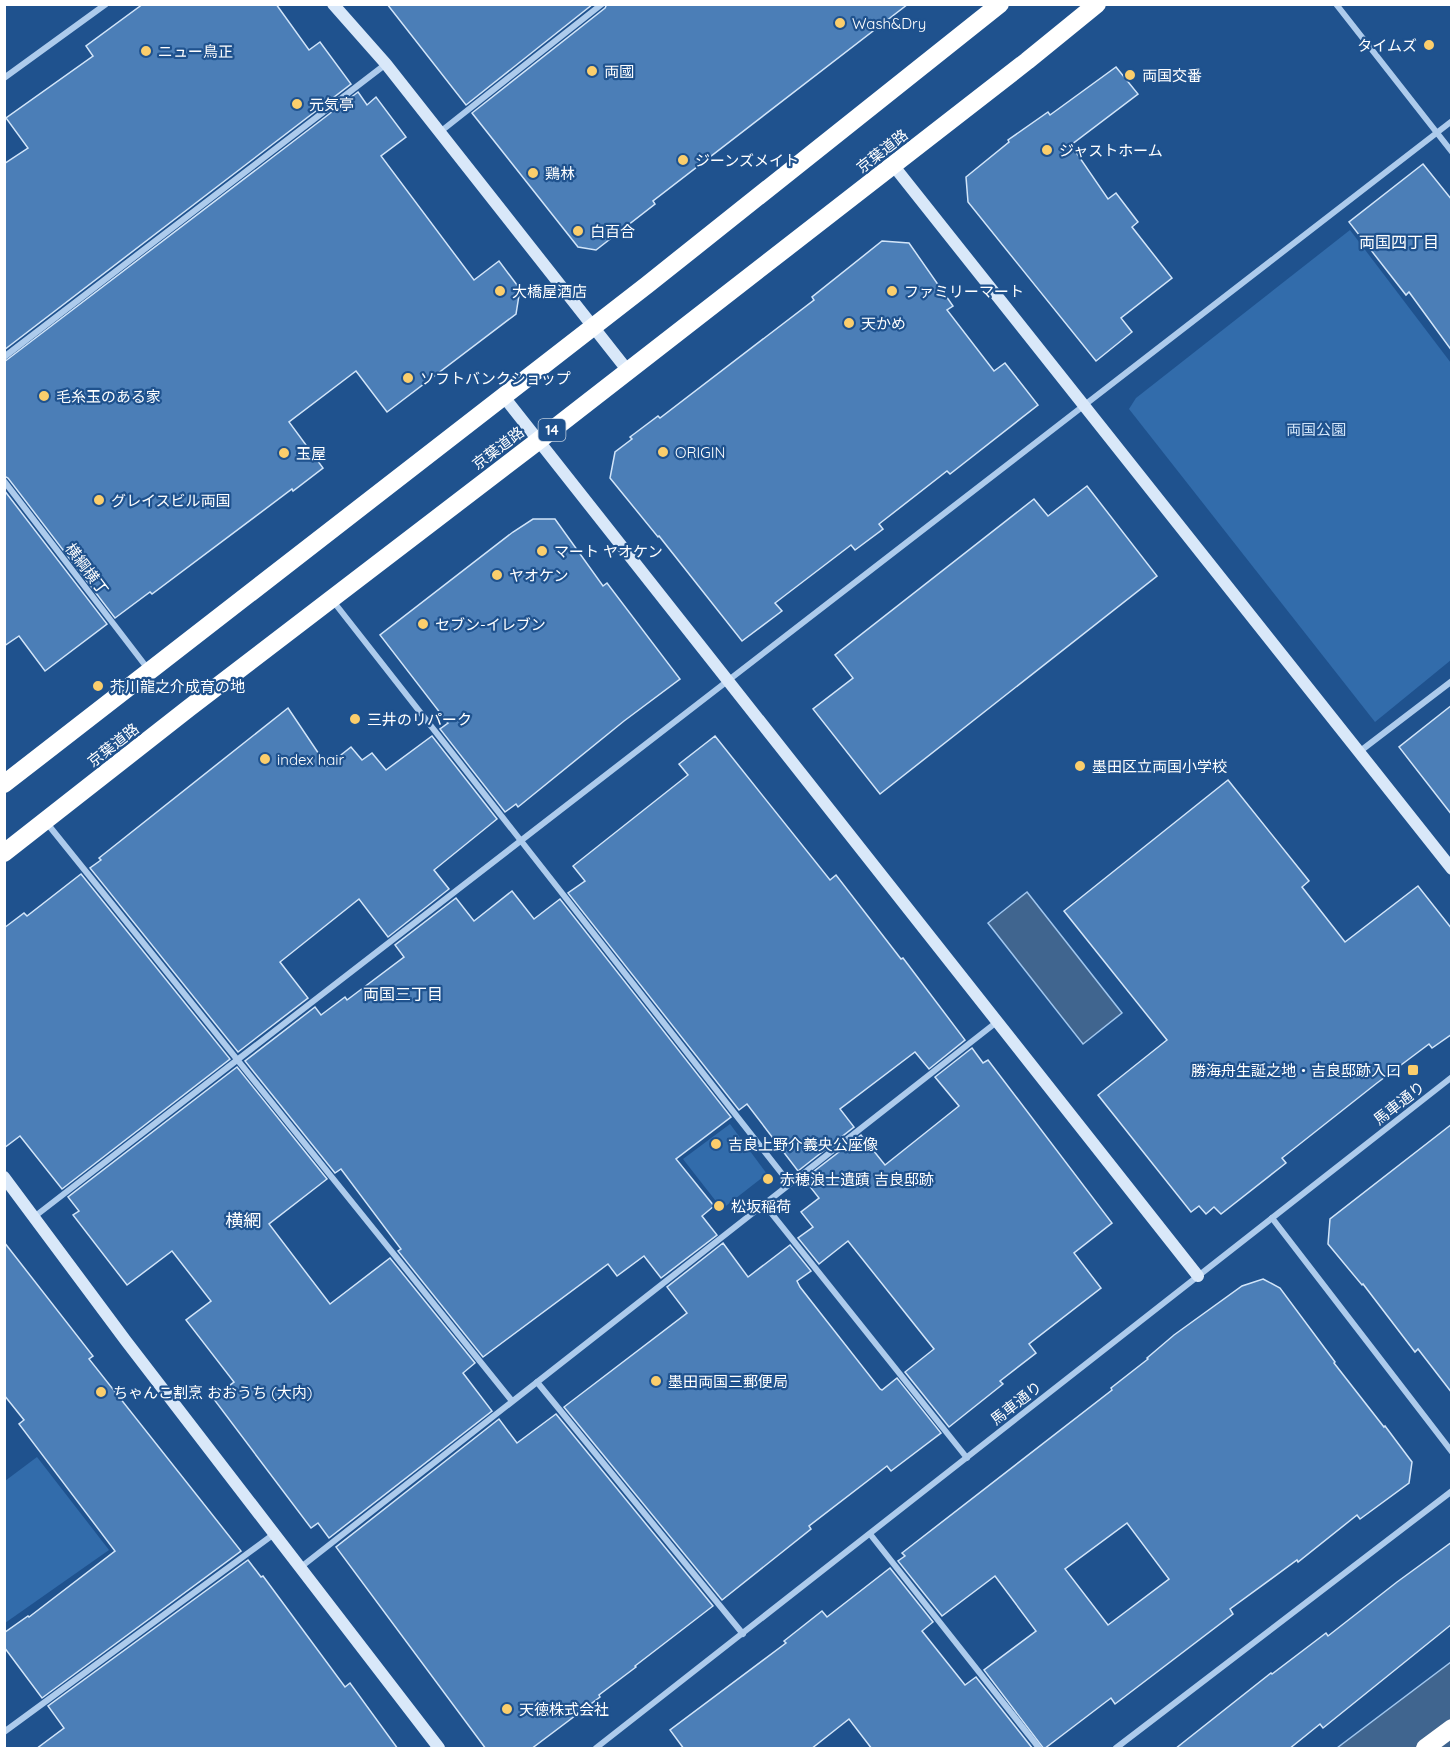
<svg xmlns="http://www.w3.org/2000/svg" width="1456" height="1753" font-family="Quicksand,'Noto Sans JP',sans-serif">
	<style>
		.green { fill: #326cab }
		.water { fill: #40658f; stroke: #a0c6ee; stroke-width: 1.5 }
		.building { fill: #4b7eb7; stroke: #d2e5f9; stroke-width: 1.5; fill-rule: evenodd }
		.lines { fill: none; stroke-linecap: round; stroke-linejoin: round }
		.street { stroke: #adcbec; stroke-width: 6 }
		.secondary { stroke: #d9e8f9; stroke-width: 12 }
		.highway { stroke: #fff; stroke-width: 18 }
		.poi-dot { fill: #fbce6c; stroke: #1f528e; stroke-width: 2 }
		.labels { text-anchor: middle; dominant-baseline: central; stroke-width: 4.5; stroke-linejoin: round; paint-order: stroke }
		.shield { fill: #1f528e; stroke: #bccbdd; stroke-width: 1.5 }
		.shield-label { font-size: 14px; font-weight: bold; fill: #fff }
		.poi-label { font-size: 15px; fill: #fff; stroke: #1f528e; text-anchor: start }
		.street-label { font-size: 15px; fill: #fff; stroke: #1f528e }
		.park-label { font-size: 15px; fill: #d2e5f9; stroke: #1f528e }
		.neighbourhood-label { font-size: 16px; fill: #fff; stroke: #1f528e }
		.quarter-label { font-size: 18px; fill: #fff; stroke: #1f528e }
	</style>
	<rect width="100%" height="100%" fill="#1f528e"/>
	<g class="green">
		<path d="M 1350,230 L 1451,363 L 1451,660 L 1375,722 L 1129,409 L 1136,398 Z"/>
		<path d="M 730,1124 L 767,1174 L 722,1209 L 683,1159 Z"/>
		<path d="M 37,1457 L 109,1550 L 5,1623 L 5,1481 Z"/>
	</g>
	<g class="water">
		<path d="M 1027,892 L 1122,1013 L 1083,1044 L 988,923 Z"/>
		<path d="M 1451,1662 L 1451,1748 L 1337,1748 Z"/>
	</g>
	<g class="building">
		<path d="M 143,4 L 276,4 L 309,50 L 320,42 L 351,84 L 4,350 L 4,164 L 28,148 L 6,118 L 93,56 L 86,46 Z"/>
		<path d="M 387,4 L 593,4 L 466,105 Z"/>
		<path d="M 607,4 L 908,4 L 653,201 L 655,204 L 596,250 L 578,247 L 472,113 L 605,8 Z"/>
		<path d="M 1116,67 L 1138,94 L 1071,145 L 1108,199 L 1116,193 L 1138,222 L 1132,227 L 1172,278 L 1121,318 L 1132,332 L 1096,361 L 968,202 L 966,177 L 1009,142 L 1008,140 L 1048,112 L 1050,115 Z"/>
		<path d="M 358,92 L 367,105 L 376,97 L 406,137 L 381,156 L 474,280 L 499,261 L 520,289 L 516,314 L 387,412 L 356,371 L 289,422 L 323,468 L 293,491 L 292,489 L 152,594 L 150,592 L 115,618 L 8,478 L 4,476 L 4,362 Z"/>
		<path d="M 1423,164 L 1452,200 L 1452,351 L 1409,292 L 1406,295 L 1349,222 Z"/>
		<path d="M 882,241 L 909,243 L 953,306 L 947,310 L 994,371 L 1005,363 L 1038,405 L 950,474 L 947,471 L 879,524 L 883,529 L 855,550 L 851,545 L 775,603 L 782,611 L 742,641 L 659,536 L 658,537 L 610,478 L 615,452 L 632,439 L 630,437 L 658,416 L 660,418 L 814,300 L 812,297 Z"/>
		<path d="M 1087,486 L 1157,576 L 880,794 L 813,709 L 853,678 L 835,655 L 1034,499 L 1048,516 Z"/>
		<path d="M 4,490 L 107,624 L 45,671 L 19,636 L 4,646 Z"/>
		<path d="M 533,519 L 555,519 L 603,586 L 607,583 L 680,679 L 624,721 L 518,807 L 516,804 L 505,812 L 440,729 L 448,723 L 380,635 L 513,532 Z"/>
		<path d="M 1452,705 L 1452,815 L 1399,747 Z"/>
		<path d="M 288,708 L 327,766 L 351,747 L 362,760 L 372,753 L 386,770 L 432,736 L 497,819 L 434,870 L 449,889 L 388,937 L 359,899 L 280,962 L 308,998 L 238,1052 L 90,868 L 101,860 L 99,858 Z"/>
		<path d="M 715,736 L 830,880 L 836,875 L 901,959 L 903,958 L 965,1040 L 929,1069 L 915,1052 L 840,1109 L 854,1127 L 798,1171 L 747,1104 L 739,1110 L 568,893 L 585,881 L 573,866 L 688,775 L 679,764 Z"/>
		<path d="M 1228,780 L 1309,881 L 1302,887 L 1345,942 L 1418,886 L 1452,929 L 1452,1034 L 1432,1048 L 1429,1044 L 1377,1083 L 1282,1158 L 1286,1163 L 1221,1214 L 1214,1207 L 1206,1214 L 1199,1206 L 1191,1212 L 1098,1095 L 1167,1040 L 1064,911 Z"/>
		<path d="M 81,874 L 230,1059 L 62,1189 L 20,1136 L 4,1148 L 4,928 L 24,913 L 27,916 Z"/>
		<path d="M 512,891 L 534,919 L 560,899 L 731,1117 L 676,1159 L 714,1206 L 702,1216 L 717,1235 L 661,1278 L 644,1256 L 617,1276 L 608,1264 L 483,1357 L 398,1251 L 401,1249 L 341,1169 L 335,1173 L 245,1061 L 315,1007 L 321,1015 L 345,997 L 347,1000 L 404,957 L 395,945 L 456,898 L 474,921 Z"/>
		<path d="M 972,1048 L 983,1063 L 988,1060 L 1112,1223 L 1074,1253 L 1101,1288 L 1029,1344 L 1036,1353 L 1000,1381 L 1003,1384 L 949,1427 L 905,1372 L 934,1349 L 848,1241 L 819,1264 L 798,1238 L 813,1227 L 801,1212 L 819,1198 L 804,1179 L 861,1135 L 885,1165 L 959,1106 L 935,1077 Z"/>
		<path d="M 237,1067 L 327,1179 L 269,1224 L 330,1304 L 390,1258 L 475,1363 L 463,1373 L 492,1411 L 329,1538 L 318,1523 L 311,1528 L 213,1398 L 234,1382 L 186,1320 L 211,1301 L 172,1251 L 127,1285 L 73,1215 L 79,1211 L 68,1197 Z"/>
		<path d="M 1452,1124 L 1452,1393 L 1418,1349 L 1415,1352 L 1363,1284 L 1362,1285 L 1328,1244 L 1330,1219 Z"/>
		<path d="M 4,1242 L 93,1356 L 89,1359 L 241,1551 L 42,1698 L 4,1647 L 4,1633 L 28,1616 L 29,1617 L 115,1551 L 19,1424 L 24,1420 L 4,1395 Z"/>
		<path d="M 723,1243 L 748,1277 L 790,1245 L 811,1271 L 797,1281 L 800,1287 L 880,1389 L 882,1390 L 897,1378 L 941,1433 L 891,1471 L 887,1466 L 809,1526 L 811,1529 L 722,1600 L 564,1407 L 687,1313 L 667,1287 Z"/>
		<path d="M 1263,1279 L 1280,1288 L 1335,1362 L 1334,1363 L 1384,1427 L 1385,1426 L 1412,1462 L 1409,1483 L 1360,1519 L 1357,1515 L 1298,1562 L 1297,1560 L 1230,1609 L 1233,1614 L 1115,1704 L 1111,1698 L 1044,1749 L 984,1670 L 1036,1631 L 995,1576 L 942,1616 L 898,1561 L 905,1556 L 902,1553 L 1112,1390 L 1111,1388 L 1148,1359 L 1147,1358 L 1174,1335 L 1242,1286 ZM 1127,1523 L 1169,1579 L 1108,1625 L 1065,1569 Z"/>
		<path d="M 556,1414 L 713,1606 L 635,1666 L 636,1667 L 599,1695 L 600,1697 L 531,1749 L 486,1749 L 336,1547 L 499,1419 L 517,1443 Z"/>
		<path d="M 1452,1542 L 1452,1624 L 1323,1728 L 1320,1724 L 1289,1749 L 1175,1749 L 1271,1673 L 1272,1674 L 1326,1633 L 1328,1636 L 1397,1582 Z"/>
		<path d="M 248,1560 L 261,1577 L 263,1576 L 345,1687 L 350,1683 L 398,1749 L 36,1749 L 64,1728 L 48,1706 Z"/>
		<path d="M 890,1568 L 933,1622 L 922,1631 L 965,1685 L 976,1677 L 1033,1749 L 872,1749 L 849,1719 L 811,1749 L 684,1749 L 670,1730 L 786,1643 L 784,1641 L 822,1611 L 827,1617 Z"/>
	</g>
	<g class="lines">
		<g class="street">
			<path d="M 1336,4 L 1452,152"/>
			<path d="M 4,78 L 106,4"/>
			<path d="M 440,132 L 602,4"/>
			<path d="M 4,357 L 386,64"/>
			<path d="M 4,481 L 148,669"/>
			<path d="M 333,601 L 790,1184"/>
			<path d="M 1359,752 L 1452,681"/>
			<path d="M 46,822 L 512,1401"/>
			<path d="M 764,1204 L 967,1458"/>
			<path d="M 34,1217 L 1452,121"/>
			<path d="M 1272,1218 L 1452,1452"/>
			<path d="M 537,1382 L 743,1634"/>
			<path d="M 870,1534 L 1039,1748"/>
			<path d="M 301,1567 L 998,1021"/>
			<path d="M 4,1732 L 274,1534"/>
			<path d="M 596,1748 L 1452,1077"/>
			<path d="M 1116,1748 L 1452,1491"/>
		</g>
		<g class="secondary">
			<path d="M 333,4 L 386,64 L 628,371"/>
			<path d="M 893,165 L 1452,869"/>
			<path d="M 504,397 L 1198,1276"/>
			<path d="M 4,1177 L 126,1341 L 439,1748"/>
		</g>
		<g class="highway">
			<path d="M 4,784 L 647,285 L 1000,4"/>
			<path d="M 4,853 L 189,708 L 538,441 L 1027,61 L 1097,4"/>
			<path d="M 1425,1748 L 1452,1728"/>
		</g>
	</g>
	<g class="poi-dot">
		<circle cx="840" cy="23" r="6"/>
		<circle cx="1429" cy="45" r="6"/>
		<circle cx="146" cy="51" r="6"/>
		<circle cx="592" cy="71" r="6"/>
		<circle cx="1130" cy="75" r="6"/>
		<circle cx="297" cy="104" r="6"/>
		<circle cx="1047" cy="150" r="6"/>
		<circle cx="683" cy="160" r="6"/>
		<circle cx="533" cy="173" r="6"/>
		<circle cx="578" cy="231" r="6"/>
		<circle cx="500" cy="291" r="6"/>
		<circle cx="892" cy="291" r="6"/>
		<circle cx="849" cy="323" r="6"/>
		<circle cx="408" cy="378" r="6"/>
		<circle cx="44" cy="396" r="6"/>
		<circle cx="663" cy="452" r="6"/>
		<circle cx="284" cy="453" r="6"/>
		<circle cx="99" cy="500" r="6"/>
		<circle cx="542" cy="551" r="6"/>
		<circle cx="497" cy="575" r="6"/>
		<circle cx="423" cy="624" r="6"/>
		<circle cx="98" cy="686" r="6"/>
		<circle cx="355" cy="719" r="6"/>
		<circle cx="265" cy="759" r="6"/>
		<circle cx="1080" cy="766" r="6"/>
		<rect x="1407" y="1064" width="12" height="12" rx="3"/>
		<circle cx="716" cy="1144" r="6"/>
		<circle cx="768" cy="1179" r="6"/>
		<circle cx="719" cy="1206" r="6"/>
		<circle cx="656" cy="1381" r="6"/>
		<circle cx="101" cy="1392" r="6"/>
		<circle cx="507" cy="1709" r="6"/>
	</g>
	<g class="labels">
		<rect class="shield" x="538.5" y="419" width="27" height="22" rx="4.5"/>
		<g class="shield-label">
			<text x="552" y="430">14</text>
		</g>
		<g class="poi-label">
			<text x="852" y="23">Wash&amp;Dry</text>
			<text x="1417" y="45" text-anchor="end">タイムズ</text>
			<text x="158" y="51">ニュー鳥正</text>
			<text x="604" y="71">両國</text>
			<text x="1142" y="75">両国交番</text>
			<text x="309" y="104">元気亭</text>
			<text x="1059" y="150">ジャストホーム</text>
			<text x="695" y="160">ジーンズメイト</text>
			<text x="545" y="173">鶏林</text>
			<text x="590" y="231">白百合</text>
			<text x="512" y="291">大橋屋酒店</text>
			<text x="904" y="291">ファミリーマート</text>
			<text x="861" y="323">天かめ</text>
			<text x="420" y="378">ソフトバンクショップ</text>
			<text x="56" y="396">毛糸玉のある家</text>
			<text x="675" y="452">ORIGIN</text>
			<text x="296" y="453">玉屋</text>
			<text x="111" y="500">グレイスビル両国</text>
			<text x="554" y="551">マート ヤオケン</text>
			<text x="509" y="575">ヤオケン</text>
			<text x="435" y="624">セブン-イレブン</text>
			<text x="110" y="686">芥川龍之介成育の地</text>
			<text x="367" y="719">三井のリパーク</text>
			<text x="277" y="759">index hair</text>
			<text x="1092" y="766">墨田区立両国小学校</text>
			<text x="1401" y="1070" text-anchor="end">勝海舟生誕之地・吉良邸跡入口</text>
			<text x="728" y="1144">吉良上野介義央公座像</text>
			<text x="780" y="1179">赤穂浪士遺蹟 吉良邸跡</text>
			<text x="731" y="1206">松坂稲荷</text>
			<text x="668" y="1381">墨田両国三郵便局</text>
			<text x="113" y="1392">ちゃんこ割烹 おおうち (大内)</text>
			<text x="519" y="1709">天徳株式会社</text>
		</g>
		<g class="street-label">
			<text transform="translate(882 151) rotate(-38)">京葉道路</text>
			<text transform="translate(498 448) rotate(-37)">京葉道路</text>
			<text transform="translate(87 569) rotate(53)">横綱横丁</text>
			<text transform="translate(113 745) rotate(-38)">京葉道路</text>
			<text transform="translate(1399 1103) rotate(-38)">馬車通り</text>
			<text transform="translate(1016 1403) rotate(-38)">馬車通り</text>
		</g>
		<g class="park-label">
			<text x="1316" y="429">両国公園</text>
		</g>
		<g class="neighbourhood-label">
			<text x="1399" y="242">両国四丁目</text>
			<text x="403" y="994">両国三丁目</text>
		</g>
		<g class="quarter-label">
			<text x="243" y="1220">横網</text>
		</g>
	</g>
	<rect width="1456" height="1753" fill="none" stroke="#ffffff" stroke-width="12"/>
</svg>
